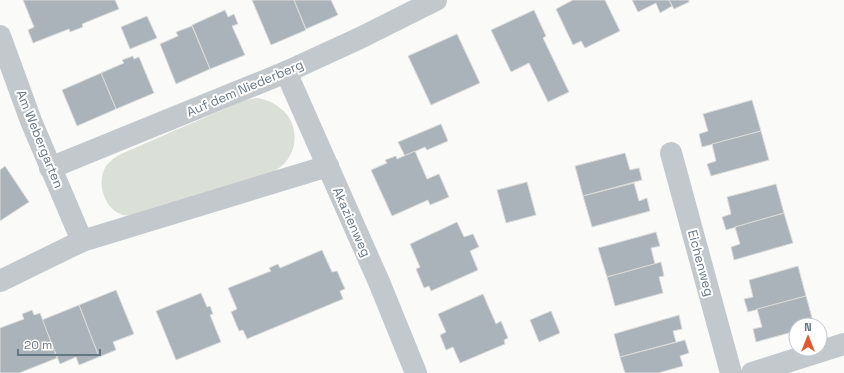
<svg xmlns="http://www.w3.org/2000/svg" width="844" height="373" font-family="'Space Grotesk',sans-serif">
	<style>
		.green { fill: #dadfd7 }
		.building { fill: #aab3b9; stroke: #dcdcda }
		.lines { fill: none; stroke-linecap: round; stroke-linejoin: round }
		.street { stroke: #c3c8cc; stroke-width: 22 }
		.labels { text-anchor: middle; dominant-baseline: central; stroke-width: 4; stroke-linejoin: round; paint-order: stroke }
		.street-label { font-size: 13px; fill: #657683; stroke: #fff }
	</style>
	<rect width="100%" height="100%" fill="#fafaf8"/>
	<path class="green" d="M 258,98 C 266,100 273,102 280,108 C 301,123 299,157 276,170 C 273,172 268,174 265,175 L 136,216 C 132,215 127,216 123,215 C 104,210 96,182 106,166 C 110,161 115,157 121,154 L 245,100 Z"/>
	<g class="building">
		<path d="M 23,0 L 115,0 L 119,9 L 82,24 L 83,27 L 70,32 L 69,29 L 33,43 L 28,30 L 34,27 Z"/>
		<path d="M 252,0 L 294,0 L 306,30 L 271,45 Z"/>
		<path d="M 294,0 L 331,0 L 338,15 L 306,29 Z"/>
		<path d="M 573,0 L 605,0 L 620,31 L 585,48 L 581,41 L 573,45 L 556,9 Z"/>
		<path d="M 632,0 L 669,0 L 672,6 L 660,13 L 656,3 L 638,12 Z"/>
		<path d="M 669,0 L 689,0 L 689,2 L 674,9 Z"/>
		<path d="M 225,10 L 228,17 L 234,14 L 238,24 L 232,26 L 245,55 L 210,69 L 192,25 Z"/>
		<path d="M 534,10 L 546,36 L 543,38 L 569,92 L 548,102 L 529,63 L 511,72 L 491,30 Z"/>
		<path d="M 147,16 L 157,38 L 130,49 L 121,27 Z"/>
		<path d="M 192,26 L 210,69 L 176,84 L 160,44 L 178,36 L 176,32 Z"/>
		<path d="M 457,34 L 480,83 L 431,105 L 408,56 Z"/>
		<path d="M 133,56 L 134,59 L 139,57 L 154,93 L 116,109 L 101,73 L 124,63 L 122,60 Z"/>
		<path d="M 101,73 L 116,109 L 77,126 L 62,90 Z"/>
		<path d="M 752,100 L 761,131 L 702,147 L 699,134 L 708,131 L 703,114 Z"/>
		<path d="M 441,124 L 448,141 L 427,150 L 425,147 L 405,156 L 398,142 Z"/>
		<path d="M 761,131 L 769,160 L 711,176 L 707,164 L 716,161 L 712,144 Z"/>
		<path d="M 415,151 L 427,179 L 439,174 L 449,197 L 430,205 L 428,200 L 392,216 L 371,170 L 387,163 L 385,160 L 396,156 L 397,159 Z"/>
		<path d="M 625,153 L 630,170 L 639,168 L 642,180 L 583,196 L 575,166 Z"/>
		<path d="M 5,166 L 29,202 L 0,221 L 0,170 Z"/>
		<path d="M 527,182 L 536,215 L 506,223 L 497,190 Z"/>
		<path d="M 634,183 L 639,201 L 647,198 L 650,211 L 592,227 L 583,196 Z"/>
		<path d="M 776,184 L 784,213 L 726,230 L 722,217 L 731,214 L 727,197 Z"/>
		<path d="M 784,213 L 793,243 L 734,260 L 731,247 L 740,244 L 735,227 Z"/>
		<path d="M 457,222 L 464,237 L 473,234 L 479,247 L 470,251 L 478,270 L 431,291 L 429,286 L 424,288 L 416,269 L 420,267 L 410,244 Z"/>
		<path d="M 656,232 L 660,246 L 651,248 L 655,264 L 607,277 L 598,248 Z"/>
		<path d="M 322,250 L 332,272 L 337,271 L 345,289 L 340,291 L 343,299 L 247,339 L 243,330 L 239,331 L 231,312 L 237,309 L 228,288 L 271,271 L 269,268 L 278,264 L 280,268 Z"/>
		<path d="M 661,262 L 664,276 L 659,277 L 663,293 L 615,306 L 607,277 Z"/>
		<path d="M 798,266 L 806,296 L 748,312 L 744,299 L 753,297 L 749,280 Z"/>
		<path d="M 116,290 L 134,334 L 113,342 L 116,350 L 99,357 L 79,305 Z"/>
		<path d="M 201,293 L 207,307 L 210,306 L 213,314 L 210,315 L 221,342 L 176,360 L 156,311 Z"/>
		<path d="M 483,294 L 496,324 L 501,321 L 508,338 L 504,340 L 505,344 L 460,363 L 453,347 L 446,350 L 440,335 L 446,332 L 438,314 Z"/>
		<path d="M 806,296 L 814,325 L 796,325 L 796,331 L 756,342 L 753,329 L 762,327 L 757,309 Z"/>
		<path d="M 79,305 L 99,357 L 79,365 L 76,357 L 60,364 L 42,320 Z"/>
		<path d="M 32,310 L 34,315 L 40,313 L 57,358 L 19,373 L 0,373 L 0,328 L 24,319 L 22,314 Z"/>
		<path d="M 551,311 L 560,333 L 539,342 L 530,320 Z"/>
		<path d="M 679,315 L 682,329 L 673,331 L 676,342 L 620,357 L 614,334 Z"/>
		<path d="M 685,340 L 689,353 L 680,356 L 683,366 L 658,373 L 625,373 L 620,357 Z"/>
	</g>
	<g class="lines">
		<g class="street">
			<path d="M 0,36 L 31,121 L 82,241"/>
			<path d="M 286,72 L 379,282 L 416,373"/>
			<path d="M 671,153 L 731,373"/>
			<path d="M 50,168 L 286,72 L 360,38 L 436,0"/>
			<path d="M 0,281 L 82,241 L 328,166"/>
			<path d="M 752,373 L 844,344"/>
		</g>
	</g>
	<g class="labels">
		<g class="street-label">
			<text transform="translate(245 88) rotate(-23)">Auf dem Niederberg</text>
			<text transform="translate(40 139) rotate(68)">Am Webergarten</text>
			<text transform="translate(352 222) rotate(66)">Akazienweg</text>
			<text transform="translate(701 263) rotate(75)">Eichenweg</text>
		</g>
	</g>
	<g transform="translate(808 337)"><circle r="19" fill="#ffffff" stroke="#c1c8cd"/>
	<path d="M0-3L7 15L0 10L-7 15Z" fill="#e4572e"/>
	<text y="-6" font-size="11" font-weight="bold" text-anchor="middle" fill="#657683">N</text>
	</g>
	<path d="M18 349v6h82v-6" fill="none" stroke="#657683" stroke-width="2"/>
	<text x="24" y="349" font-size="12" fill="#657683" stroke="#ffffff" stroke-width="3" paint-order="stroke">20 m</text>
</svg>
